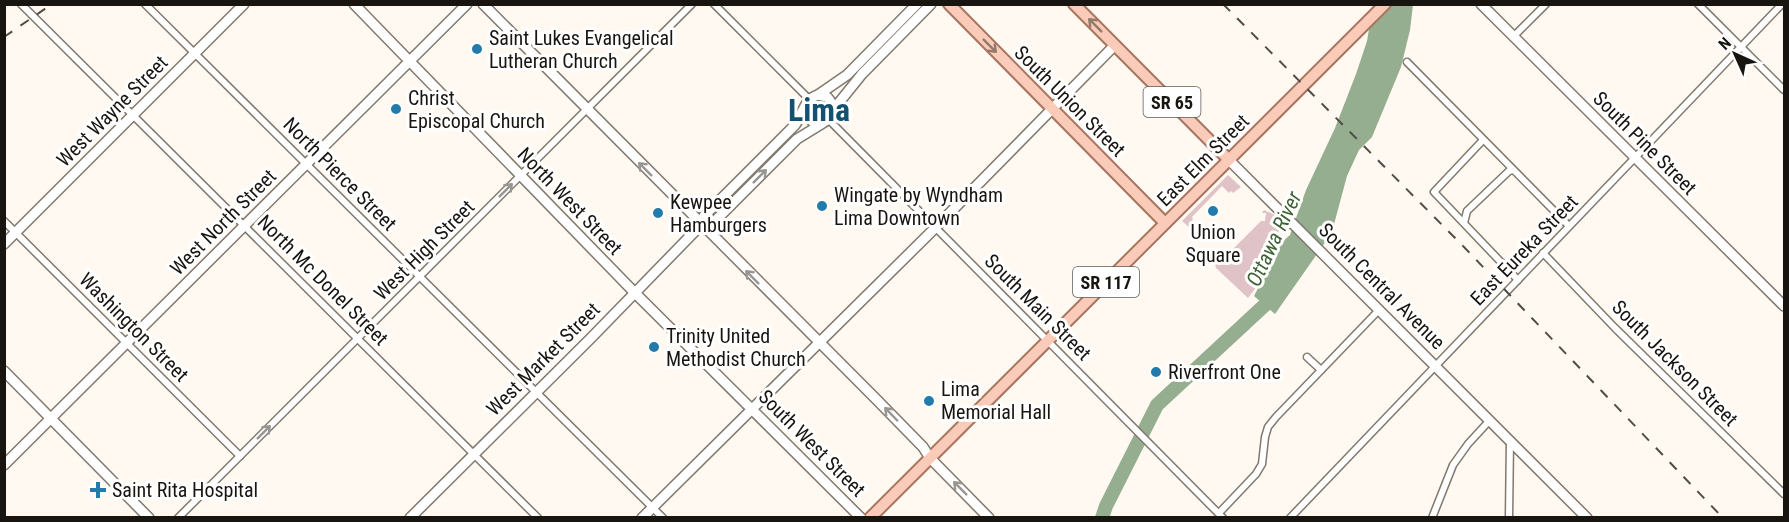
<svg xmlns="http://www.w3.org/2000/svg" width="1789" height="522" font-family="'Roboto Condensed',sans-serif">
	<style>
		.green { fill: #e0c3c7 }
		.water { fill: #96ae90 }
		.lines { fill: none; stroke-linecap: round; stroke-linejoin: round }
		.river { stroke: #96ae90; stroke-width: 14 }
		.street-casing { stroke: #82796e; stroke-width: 9 }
		.secondary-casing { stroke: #82796e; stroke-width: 12 }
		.primary-casing { stroke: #a87560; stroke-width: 14 }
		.street { stroke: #fff; stroke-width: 6 }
		.secondary { stroke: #fff; stroke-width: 9 }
		.primary { stroke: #facbb9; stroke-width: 10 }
		.rail { stroke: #504c47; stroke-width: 2; stroke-dasharray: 10 10; stroke-linecap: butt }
		.oneway { stroke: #94796d }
		.oneway2 { stroke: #979693 }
		.poi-dot { fill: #227baa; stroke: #fff; stroke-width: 2 }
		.labels { text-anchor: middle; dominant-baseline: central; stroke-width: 6; stroke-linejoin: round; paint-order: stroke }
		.shield { fill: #fff; stroke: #5d5b58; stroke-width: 1.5 }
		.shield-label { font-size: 18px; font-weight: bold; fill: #181510 }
		.poi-label { font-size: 20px; fill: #181510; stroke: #fff; text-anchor: start }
		.street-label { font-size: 20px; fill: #181510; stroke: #fff }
		.water-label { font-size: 21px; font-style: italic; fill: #3f6236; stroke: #fff }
		.town-label { font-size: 32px; font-weight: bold; fill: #145171; stroke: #fff }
	</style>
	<rect width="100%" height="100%" fill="#fff9f1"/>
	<g class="green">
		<path d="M 1228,175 L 1241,187 L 1233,193 L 1231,191 L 1229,193 L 1222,186 L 1192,217 L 1193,219 L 1191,222 L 1193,225 L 1190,228 L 1182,221 Z"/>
		<path d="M 1264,210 L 1273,214 L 1282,223 L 1257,286 L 1248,298 L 1216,268 L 1214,261 L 1216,259 L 1220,262 L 1261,221 L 1265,221 L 1266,213 L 1262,213 Z"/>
	</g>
	<path class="water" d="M 1373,5 L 1413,5 L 1410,30 L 1401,67 L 1372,137 L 1359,150 L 1347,176 L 1333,228 L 1324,244 L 1275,314 L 1254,296 L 1282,242 L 1290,235 L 1306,190 L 1335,128 L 1356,74 L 1367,41 Z"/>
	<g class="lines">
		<path class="river" d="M 1102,518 L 1106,506 L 1157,405 L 1267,303 L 1273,291"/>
		<g class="street-casing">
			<g id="street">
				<path d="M 21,4 L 538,518"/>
				<path d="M 145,4 L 663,518"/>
				<path d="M 714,4 L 809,99"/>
				<path d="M 1698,4 L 1784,90"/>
				<path d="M 1513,37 L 1546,4"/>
				<path d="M 1407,62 L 1569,226"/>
				<path d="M 829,120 L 1223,518"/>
				<path d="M 1483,140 L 1434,192 L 1518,280"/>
				<path d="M 4,221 L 240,456"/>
				<path d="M 1464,223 L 1467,211 L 1509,171 L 1513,170"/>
				<path d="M 1543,253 L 1615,328 L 1784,494"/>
				<path d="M 1307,357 L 1321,370"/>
				<path d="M 1219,513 L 1256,474 L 1262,464 L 1265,437 L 1268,427 L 1276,417 L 1379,310"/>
				<path d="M 178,518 L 692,4"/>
				<path d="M 1290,518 L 1782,4"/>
				<path d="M 1432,518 L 1453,465 L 1468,444 L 1490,420"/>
				<path d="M 1509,518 L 1510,440"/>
			</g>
		</g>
		<g class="secondary-casing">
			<g id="secondary">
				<path d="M 354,4 L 635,293 L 861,518"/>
				<path d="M 483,4 L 876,399 L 923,447 L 930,458 L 989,518"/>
				<path d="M 1481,4 L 1784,306"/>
				<path d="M 818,95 L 847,75 L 917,4"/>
				<path d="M 833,110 L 862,74 L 931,4"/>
				<path d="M 1229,160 L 1587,518"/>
				<path d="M 701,225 L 711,225 L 797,139 L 823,123"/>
				<path d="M 4,244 L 244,4"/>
				<path d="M 4,371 L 149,518"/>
				<path d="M 4,465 L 467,4"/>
				<path d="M 410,518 L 591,338 L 701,225 L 704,216 L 795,125 C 803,114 804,99 818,95 L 827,97 C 835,105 835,115 826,121 L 813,122 L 806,115 L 805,106"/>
				<path d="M 642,518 L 930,233 L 1115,45"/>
			</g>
		</g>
		<g class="primary-casing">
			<g id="primary">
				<path d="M 949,4 L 1165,223"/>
				<path d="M 1074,4 L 1229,160"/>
				<path d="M 870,518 L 1385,4"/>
			</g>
		</g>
		<use href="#street" class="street"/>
		<use href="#secondary" class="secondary"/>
		<use href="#primary" class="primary"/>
		<g class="rail">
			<path d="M 1223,4 L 1463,246 L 1723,518"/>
			<path d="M 4,37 L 52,4"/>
		</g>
	</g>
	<defs><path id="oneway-shaft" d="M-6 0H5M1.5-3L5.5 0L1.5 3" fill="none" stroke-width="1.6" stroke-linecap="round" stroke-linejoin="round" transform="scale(1.5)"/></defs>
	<g class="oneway">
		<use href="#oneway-shaft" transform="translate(1095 25) rotate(-135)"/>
		<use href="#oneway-shaft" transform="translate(990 46) rotate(45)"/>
	</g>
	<g class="oneway2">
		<use href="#oneway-shaft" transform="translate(645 169) rotate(-135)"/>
		<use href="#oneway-shaft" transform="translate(760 176) rotate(-45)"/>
		<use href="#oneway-shaft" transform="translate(506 190) rotate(-45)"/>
		<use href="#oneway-shaft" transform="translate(752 277) rotate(-135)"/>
		<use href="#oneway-shaft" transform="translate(891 414) rotate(-134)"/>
		<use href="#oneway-shaft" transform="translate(264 432) rotate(-45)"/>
		<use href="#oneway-shaft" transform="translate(960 488) rotate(-135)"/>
	</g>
	<g class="poi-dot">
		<circle cx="477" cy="49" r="6"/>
		<circle cx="396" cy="109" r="6"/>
		<circle cx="822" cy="206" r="6"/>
		<circle cx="1213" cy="211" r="6"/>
		<circle cx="658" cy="213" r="6"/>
		<circle cx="654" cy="347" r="6"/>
		<circle cx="1156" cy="372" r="6"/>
		<circle cx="929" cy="401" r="6"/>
		<path d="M95 481h6v6h6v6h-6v6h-6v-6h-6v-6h6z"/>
	</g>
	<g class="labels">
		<g class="shield">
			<rect x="1143.5" y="87" width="57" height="30" rx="4.5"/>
			<rect x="1073" y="267" width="66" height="30" rx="4.5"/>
		</g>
		<g class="shield-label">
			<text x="1172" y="102">SR 65</text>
			<text x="1106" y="282">SR 117</text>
		</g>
		<g class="poi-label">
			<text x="489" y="38">Saint Lukes Evangelical<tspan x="489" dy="23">Lutheran Church</tspan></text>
			<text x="408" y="98">Christ<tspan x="408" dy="23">Episcopal Church</tspan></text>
			<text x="834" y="195">Wingate by Wyndham<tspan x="834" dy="23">Lima Downtown</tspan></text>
			<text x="670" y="202">Kewpee<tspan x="670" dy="23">Hamburgers</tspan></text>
			<text x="1213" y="232" text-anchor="middle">Union<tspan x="1213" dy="23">Square</tspan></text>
			<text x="666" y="336">Trinity United<tspan x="666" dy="23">Methodist Church</tspan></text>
			<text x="1168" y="372">Riverfront One</text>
			<text x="941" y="389">Lima<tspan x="941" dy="23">Memorial Hall</tspan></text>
			<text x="112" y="490">Saint Rita Hospital</text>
		</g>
		<g class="street-label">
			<text transform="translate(1070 101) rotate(45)">South Union Street</text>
			<text transform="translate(112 111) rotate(-45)">West Wayne Street</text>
			<text transform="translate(1645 143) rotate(45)">South Pine Street</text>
			<text transform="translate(1203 160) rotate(-45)">East Elm Street</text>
			<text transform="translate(340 174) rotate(45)">North Pierce Street</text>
			<text transform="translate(570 201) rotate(46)">North West Street</text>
			<text transform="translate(223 222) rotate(-45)">West North Street</text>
			<text transform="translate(424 250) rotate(-45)">West High Street</text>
			<text transform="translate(1524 250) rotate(-46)">East Eureka Street</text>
			<text transform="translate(323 280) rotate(45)">North Mc Donel Street</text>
			<text transform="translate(1382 286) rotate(45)">South Central Avenue</text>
			<text transform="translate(1038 307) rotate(45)">South Main Street</text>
			<text transform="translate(134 327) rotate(45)">Washington Street</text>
			<text transform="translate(543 359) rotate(-45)">West Market Street</text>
			<text transform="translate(1675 363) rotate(45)">South Jackson Street</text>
			<text transform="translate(812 443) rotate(45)">South West Street</text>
		</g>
		<g class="water-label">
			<text transform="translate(1274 239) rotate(-65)">Ottawa River</text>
		</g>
		<g class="town-label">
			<text x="819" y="110">Lima</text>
		</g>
	</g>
	<rect width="1789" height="522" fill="none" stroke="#181510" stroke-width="12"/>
	<g transform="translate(1735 54) rotate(315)" stroke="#ffffff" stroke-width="4.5" paint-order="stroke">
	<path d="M0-4.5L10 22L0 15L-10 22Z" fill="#181510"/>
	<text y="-9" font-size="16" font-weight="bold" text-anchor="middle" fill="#181510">N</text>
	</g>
</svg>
